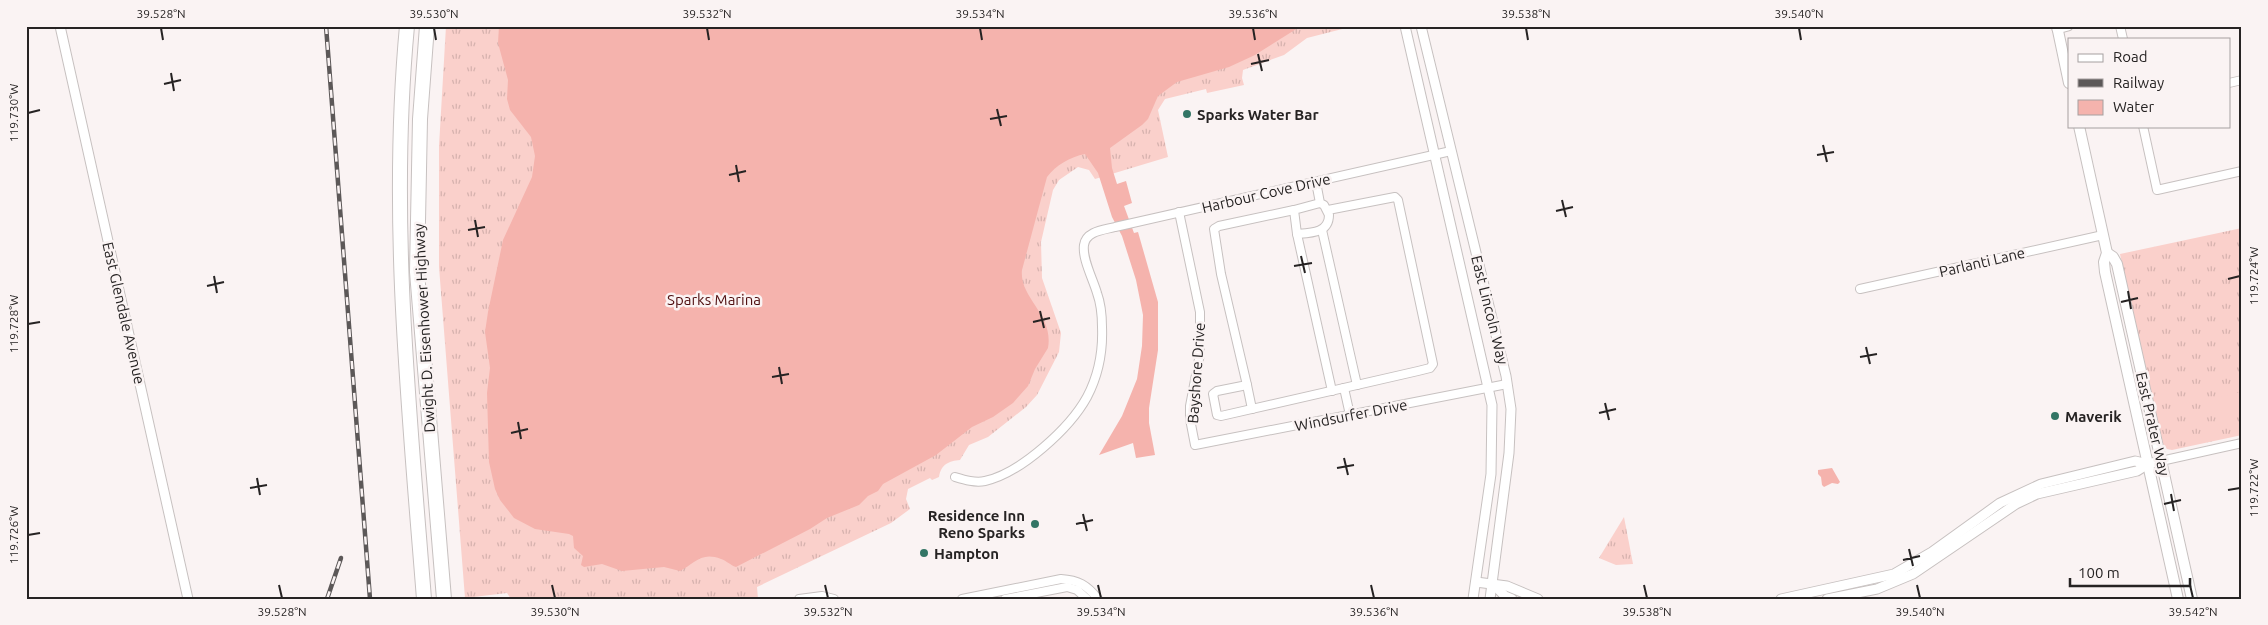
<svg xmlns="http://www.w3.org/2000/svg" width="2268" height="625" font-family="Ubuntu,sans-serif">
	<style>
		.grass { fill: url(#grass-tufts) }
		.pitch { fill: #fad0cb }
		.water { fill: #f5b3ad }
		.lines { fill: none; stroke-linecap: round; stroke-linejoin: round }
		.minor-casing { stroke: #c7c1c0; stroke-width: 10 }
		.tertiary-casing { stroke: #c7c1c0; stroke-width: 11 }
		.secondary-casing { stroke: #c7c1c0; stroke-width: 12 }
		.motorway-casing { stroke: #c7c1c0; stroke-width: 16 }
		.minor { stroke: #fff; stroke-width: 8 }
		.tertiary { stroke: #fff; stroke-width: 9 }
		.secondary { stroke: #fff; stroke-width: 10 }
		.motorway { stroke: #fff; stroke-width: 14 }
		.rail-casing { stroke: #5c5858; stroke-width: 4.5 }
		.rail { stroke: #faf3f3; stroke-width: 2.5; stroke-dasharray: 8; stroke-linecap: butt }
		.ticks { fill: none; stroke: #262323; stroke-width: 2 }
		.poi-dot { fill: #337565; stroke: #faf3f3; stroke-width: 2 }
		.labels { text-anchor: middle; dominant-baseline: central; stroke-width: 5; stroke-linejoin: round; paint-order: stroke }
		.poi-label { font-size: 15px; font-weight: bold; fill: #262323; stroke: #faf3f3; text-anchor: start }
		.street-label { font-size: 15px; fill: #262323; stroke: #faf3f3 }
		.park-label { font-size: 15px; fill: #4e0d0e; stroke: #faf3f3 }
		.neatline { fill: none; stroke: #262323; stroke-width: 2 }
		.ticks-label { font-size: 12px; text-anchor: middle; fill: #262323 }
	</style>
	<defs>
		<pattern id="grass-tufts" width="24" height="20" patternUnits="userSpaceOnUse" patternTransform="scale(1.25)"><rect width="24" height="20" fill="#fad0cb"/><path d="M3 7l-1-3M5 7V3M7 7l1-3M15 17l-1-3M17 17v-4M19 17l1-3" fill="none" stroke="#d6b2ae"/></pattern>
	</defs>
	<rect width="100%" height="100%" fill="#faf3f3"/>
	<g class="grass">
		<path d="M 446,26 L 1354,26 L 1307,38 L 1284,55 L 1243,70 L 1242,78 L 1244,85 L 1207,93 L 1206,89 L 1165,99 L 1158,110 L 1168,157 L 1095,179 L 1089,170 L 1078,167 L 1059,180 L 1053,190 L 1041,242 L 1042,278 L 1061,333 L 1059,352 L 1037,395 L 1026,407 L 988,437 L 969,445 L 960,460 C 949,461 941,464 939,477 L 932,480 L 930,478 L 908,489 L 906,499 L 910,509 L 891,523 L 757,587 L 758,599 L 511,599 L 507,593 L 465,598 L 439,267 L 439,146 Z"/>
		<path d="M 2242,228 L 2242,435 L 2172,450 L 2167,449 L 2161,443 L 2120,254 Z"/>
		<path d="M 1624,517 L 1633,564 L 1616,565 L 1599,558 Z"/>
	</g>
	<path class="pitch" d="M 2242,392 L 2242,411 L 2222,415 L 2218,397 Z"/>
	<g class="water">
		<path d="M 499,26 L 1301,26 L 1255,55 L 1229,67 L 1177,82 L 1158,96 L 1148,119 L 1142,125 L 1110,148 L 1112,168 L 1117,184 L 1126,181 L 1132,203 L 1124,206 L 1134,233 L 1138,232 L 1158,302 L 1158,350 L 1149,408 L 1149,423 L 1155,455 L 1136,458 L 1133,443 L 1099,455 L 1122,416 L 1137,379 L 1142,346 L 1143,315 L 1136,280 L 1122,236 L 1112,217 L 1098,173 L 1085,154 C 1070,157 1056,165 1047,177 L 1022,270 C 1019,298 1054,314 1048,348 L 1035,369 L 1028,386 L 1013,403 L 993,417 L 972,427 L 936,455 L 883,484 L 878,491 L 868,496 L 859,505 L 827,518 L 810,529 L 736,567 C 730,565 727,561 721,559 C 701,551 694,564 680,571 L 664,567 L 622,571 L 602,564 L 584,567 L 581,565 L 583,556 L 574,548 L 573,536 L 569,534 L 535,529 L 514,518 L 500,500 L 495,489 L 489,462 L 487,393 L 490,368 L 485,332 L 488,312 L 503,240 L 532,177 L 535,156 L 531,137 L 510,110 L 507,99 L 508,80 L 498,43 Z"/>
		<path d="M 1832,468 L 1840,482 L 1838,484 L 1832,483 L 1824,487 L 1822,485 L 1821,477 L 1818,474 L 1818,470 Z"/>
	</g>
	<g class="lines">
		<g class="minor-casing">
			<g id="minor">
				<path d="M 2120,26 L 2123,39"/>
				<path d="M 2229,83 L 2242,80"/>
				<path d="M 2143,126 L 2157,190 L 2242,171"/>
				<path d="M 1316,182 L 1320,203 L 1294,210 L 1297,234 C 1311,233 1329,233 1329,215 L 1324,205 L 1320,203"/>
				<path d="M 1294,210 L 1219,226 L 1214,229 L 1221,274 L 1247,385 L 1217,391 L 1213,394 L 1217,415 L 1221,416 L 1418,371 L 1430,368 L 1433,364 L 1398,200 L 1395,197 L 1328,210"/>
				<path d="M 1179,212 L 1200,312 L 1200,354 L 1190,406 L 1190,419 L 1195,445 L 1507,384"/>
				<path d="M 1322,230 L 1357,385"/>
				<path d="M 1297,234 L 1332,391"/>
				<path d="M 1860,289 L 2103,235"/>
				<path d="M 1247,385 L 1252,409"/>
				<path d="M 1344,388 L 1350,415"/>
				<path d="M 2161,461 L 2242,443"/>
				<path d="M 955,477 C 965,480 975,483 985,481 C 1021,473 1070,428 1087,397 C 1098,376 1103,351 1102,327 C 1102,315 1101,304 1097,293 C 1093,279 1082,259 1084,245 C 1086,231 1104,230 1115,227 L 1451,151"/>
				<path d="M 799,599 L 822,596 L 834,599"/>
				<path d="M 962,599 L 1061,579 C 1078,580 1087,585 1098,599"/>
				<path d="M 1005,599 L 1067,587 L 1077,590 L 1087,599"/>
			</g>
		</g>
		<g class="tertiary-casing">
			<g id="tertiary">
				<path d="M 60,26 L 188,599"/>
				<path d="M 1405,26 L 1492,405 L 1491,474 L 1473,599"/>
				<path d="M 1421,26 L 1506,376 L 1511,409 L 1509,453 L 1490,599"/>
				<path d="M 2057,29 L 2068,26"/>
				<path d="M 1476,582 L 1507,586 L 1538,599"/>
				<path d="M 1494,585 L 1505,596 L 1512,599"/>
				<path d="M 1781,599 L 1894,574 L 1932,552 L 2000,503 L 2041,484 L 2135,461 L 2148,464"/>
				<path d="M 1827,599 L 1877,589 L 1913,574 L 2016,504 L 2037,494 L 2137,471 L 2148,464 L 2161,461"/>
			</g>
		</g>
		<g class="secondary-casing">
			<g id="secondary">
				<path d="M 2057,26 L 2069,83"/>
				<path d="M 2079,126 L 2107,253 L 2104,262 L 2105,272 L 2178,599"/>
				<path d="M 2107,253 L 2113,257 L 2117,264 L 2192,599"/>
			</g>
		</g>
		<g class="motorway-casing">
			<g id="motorway">
				<path d="M 407,26 C 389,217 409,408 424,599"/>
				<path d="M 427,26 L 420,119 L 417,272 L 444,599"/>
			</g>
		</g>
		<use href="#minor" class="minor"/>
		<use href="#tertiary" class="tertiary"/>
		<use href="#secondary" class="secondary"/>
		<use href="#motorway" class="motorway"/>
		<g class="rail-casing">
			<g id="rail">
				<path d="M 326,26 L 370,599"/>
				<path d="M 327,599 L 341,558"/>
			</g>
		</g>
		<use href="#rail" class="rail"/>
	</g>
	<path class="ticks" d="M 161,28 L 163,40M 434,28 L 436,40M 707,28 L 709,40M 980,28 L 982,40M 1253,28 L 1255,40M 1526,28 L 1528,40M 1799,28 L 1801,40M 1258,54 L 1262,71M 1251,64 L 1269,60M 171,73 L 174,91M 164,84 L 181,80M 997,109 L 1001,126M 28,113 L 40,110M 990,119 L 1007,116M 1823,145 L 1827,162M 1817,155 L 1834,152M 736,165 L 739,182M 729,175 L 746,171M 1562,200 L 1566,217M 1556,211 L 1573,207M 475,220 L 478,237M 468,230 L 485,227M 1301,256 L 1305,273M 1294,266 L 1312,263M 214,276 L 217,293M 2228,279 L 2240,276M 207,286 L 224,282M 2128,291 L 2131,309M 2121,302 L 2138,298M 1040,311 L 1044,328M 1033,322 L 1050,318M 28,324 L 40,322M 1866,347 L 1870,364M 1860,357 L 1877,354M 779,367 L 782,384M 772,377 L 789,374M 1605,403 L 1609,420M 1599,413 L 1616,409M 518,422 L 521,439M 511,433 L 528,429M 1344,458 L 1348,475M 1337,468 L 1354,465M 257,478 L 260,495M 250,488 L 267,485M 2228,490 L 2240,488M 2171,494 L 2174,511M 2164,504 L 2181,500M 1083,514 L 1087,531M 1076,524 L 1093,520M 28,535 L 40,533M 1909,549 L 1913,566M 1903,560 L 1920,556M 279,585 L 282,598M 552,585 L 555,598M 825,585 L 828,598M 1098,585 L 1101,598M 1371,585 L 1374,598M 1644,585 L 1647,598M 1917,585 L 1920,598M 2190,585 L 2193,598"/>
	<g class="poi-dot">
		<circle cx="1187" cy="114" r="5"/>
		<circle cx="2055" cy="416" r="5"/>
		<circle cx="1035" cy="524" r="5"/>
		<circle cx="924" cy="553" r="5"/>
	</g>
	<g class="labels">
		<g class="poi-label">
			<text x="1197" y="114">Sparks Water Bar</text>
			<text x="2065" y="416">Maverik</text>
			<text x="1025" y="515" text-anchor="end">Residence Inn<tspan x="1025" dy="17">Reno Sparks</tspan></text>
			<text x="934" y="553">Hampton</text>
		</g>
		<g class="street-label">
			<text transform="translate(1266 193) rotate(-13)">Harbour Cove Drive</text>
			<text transform="translate(1982 262) rotate(-13)">Parlanti Lane</text>
			<text transform="translate(1490 310) rotate(76)">East Lincoln Way</text>
			<text transform="translate(124 313) rotate(77)">East Glendale Avenue</text>
			<text transform="translate(424 328) rotate(-93)">Dwight D. Eisenhower Highway</text>
			<text transform="translate(1196 373) rotate(-86)">Bayshore Drive</text>
			<text transform="translate(1351 415) rotate(-11)">Windsurfer Drive</text>
			<text transform="translate(2153 424) rotate(77)">East Prater Way</text>
		</g>
		<g class="park-label">
			<text x="714" y="299">Sparks Marina</text>
		</g>
	</g>
	<rect width="2268" height="625" fill="none" stroke="#faf3f3" stroke-width="55"/>
	<rect x="2068" y="38" width="162" height="90" fill="#faf3f3" stroke="#a5a0a0"/>
	<rect x="2078" y="54" width="25" height="8" fill="#ffffff" stroke="#a5a0a0"/>
	<text x="2113" y="62" font-size="15" fill="#262323">Road</text>
	<rect x="2078" y="79" width="25" height="8" fill="#5c5858" stroke="#a5a0a0"/>
	<text x="2113" y="88" font-size="15" fill="#262323">Railway</text>
	<rect x="2078" y="100" width="25" height="15" fill="#f5b3ad" stroke="#a5a0a0"/>
	<text x="2113" y="112" font-size="15" fill="#262323">Water</text>
	<path d="M2070 578v8h120v-8" fill="none" stroke="#262323" stroke-width="2.5"/>
	<text x="2078" y="578" font-size="15" fill="#262323" stroke="#faf3f3" stroke-width="4" paint-order="stroke">100 m</text>
	<rect x="28" y="28" width="2212" height="570" class="neatline"/>
	<g class="ticks-label">
		<text x="161" y="18">39.528°N</text>
		<text x="434" y="18">39.530°N</text>
		<text x="707" y="18">39.532°N</text>
		<text x="980" y="18">39.534°N</text>
		<text x="1253" y="18">39.536°N</text>
		<text x="1526" y="18">39.538°N</text>
		<text x="1799" y="18">39.540°N</text>
		<text transform="translate(14 113) rotate(-90)" y="4">119.730°W</text>
		<text transform="translate(2254 276) rotate(-90)" y="4">119.724°W</text>
		<text transform="translate(14 324) rotate(-90)" y="4">119.728°W</text>
		<text transform="translate(2254 488) rotate(-90)" y="4">119.722°W</text>
		<text transform="translate(14 535) rotate(-90)" y="4">119.726°W</text>
		<text x="282" y="616">39.528°N</text>
		<text x="555" y="616">39.530°N</text>
		<text x="828" y="616">39.532°N</text>
		<text x="1101" y="616">39.534°N</text>
		<text x="1374" y="616">39.536°N</text>
		<text x="1647" y="616">39.538°N</text>
		<text x="1920" y="616">39.540°N</text>
		<text x="2193" y="616">39.542°N</text>
	</g>
</svg>
